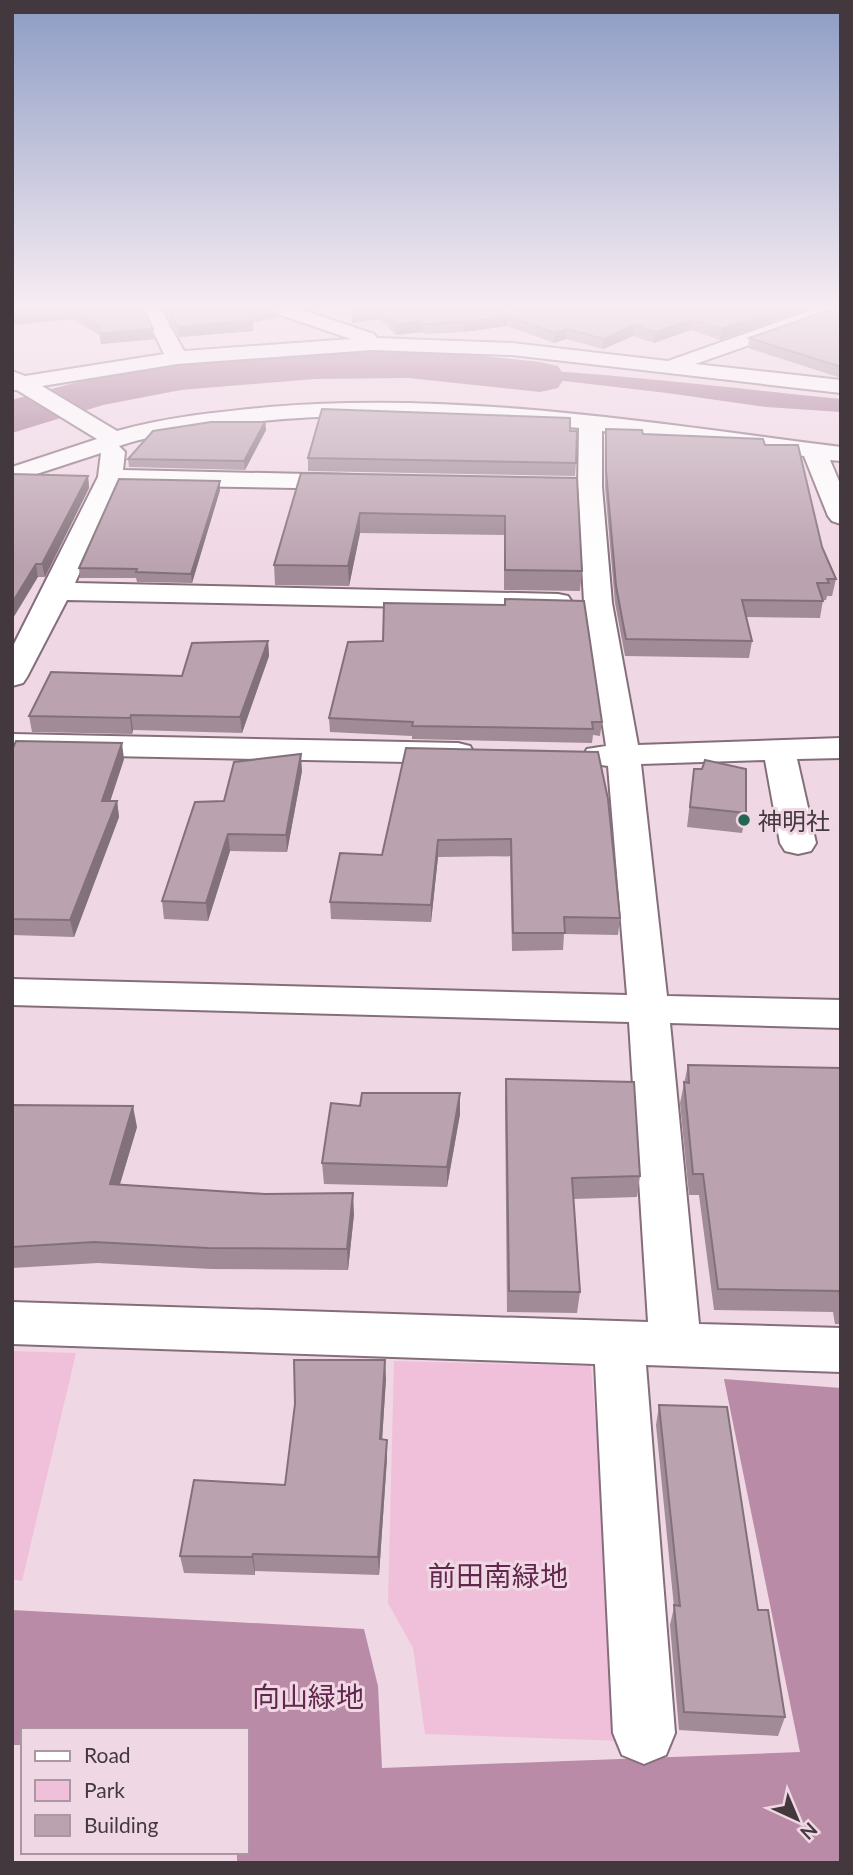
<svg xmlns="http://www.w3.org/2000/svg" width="853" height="1875" font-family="Lato,'Noto Sans JP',sans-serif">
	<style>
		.green { fill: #f0c0db }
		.forest { fill: #ba8ba6 }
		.water { fill: #a2758f }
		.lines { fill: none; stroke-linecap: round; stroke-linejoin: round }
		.river { fill: #a2758f; fill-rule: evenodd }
		.minor-casing { stroke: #846e7a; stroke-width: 4 }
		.minor { fill: #fff; fill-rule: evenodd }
		.wall { fill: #a08b96 }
		.shaded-wall { fill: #82717a }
		.building { fill: #baa2af; stroke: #82717a; stroke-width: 2 }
		.poi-dot { fill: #246554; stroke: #f0d7e4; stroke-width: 2.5 }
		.labels { text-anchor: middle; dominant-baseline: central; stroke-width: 6; stroke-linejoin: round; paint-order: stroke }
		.poi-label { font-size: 24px; fill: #42383e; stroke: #f0d7e4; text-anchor: start }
		.near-park-label { font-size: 28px; fill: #61274c; stroke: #f0d7e4 }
	</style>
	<rect width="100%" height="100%" fill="#f0d7e4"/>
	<g class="green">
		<path d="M 12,1351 L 76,1353 L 22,1581 L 12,1579 Z"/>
		<path d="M 394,1361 L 591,1366 L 622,1741 L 425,1734 L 413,1648 L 388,1603 Z"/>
	</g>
	<path class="forest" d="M 724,1379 L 841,1388 L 841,1863 L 237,1863 L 237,1852 L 247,1852 L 247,1730 L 23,1730 L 23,1745 L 12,1745 L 12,1610 L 364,1629 L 378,1686 L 382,1768 L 800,1752 Z"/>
	<path class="water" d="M 375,364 C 531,364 686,383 841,399 L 841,412 L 766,407 L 667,393 L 521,376 L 398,370 Z"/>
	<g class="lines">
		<path class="river" d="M 408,348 L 540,362 L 558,366 L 565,377 L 558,388 L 540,392 L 408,378 L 315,379 L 181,390 L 103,405 L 12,433 L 12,400 C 67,384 122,370 179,361 C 254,349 332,349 408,348 Z"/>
		<g class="minor-casing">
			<g id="minor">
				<path d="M 141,306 L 159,306 L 184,351 L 351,339 L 266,310 L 263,306 L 291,306 L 374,334 L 377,338 L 512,343 L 668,361 L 823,306 L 841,306 L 841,313 L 695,364 L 841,380 L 841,393 L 512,355 L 372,350 L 177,364 L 42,386 L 117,431 C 166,417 219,412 269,407 C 460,391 652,423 841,447 L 841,461 L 830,460 L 841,486 L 841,524 L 832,521 L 828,516 L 804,456 L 602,431 L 602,487 L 612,603 L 638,745 L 841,738 L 841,758 L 797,759 L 816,843 L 811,851 L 798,854 L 785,851 L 780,843 L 765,760 L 641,764 L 667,996 L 841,1000 L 841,1028 L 670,1023 L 699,1324 L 841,1328 L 841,1372 L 646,1365 L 675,1733 L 666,1755 L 644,1764 L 622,1755 L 613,1733 L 595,1364 L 12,1344 L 12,1302 L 648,1322 L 629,1022 L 12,1005 L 12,979 L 627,995 L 608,766 L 587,763 L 583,756 L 587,749 L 606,746 L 584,603 L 578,487 L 579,428 C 453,416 323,407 197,430 C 171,434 144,437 119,446 L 125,452 L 123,470 L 352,475 L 361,477 L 364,482 L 361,487 L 352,489 L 119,485 L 75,583 L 558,594 L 568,596 L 572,602 L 568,608 L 558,610 L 67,600 L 27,677 L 23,683 L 12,686 L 12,648 L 98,477 L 101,453 L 12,482 L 12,467 L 97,439 L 17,390 L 12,390 L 12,371 L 25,376 L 164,354 Z"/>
				<path d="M 12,734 L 458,743 L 470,746 L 474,753 L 470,760 L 458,763 L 12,754 Z"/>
			</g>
		</g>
		<use href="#minor" class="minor"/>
	</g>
	<g class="wall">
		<path d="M 142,306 L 153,329 L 154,339 L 101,344 L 99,335 L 74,319 L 12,308 Z"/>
		<path d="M 162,306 L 274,306 L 278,317 L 253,322 L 253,331 L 179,337 Z"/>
		<path d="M 298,306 L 332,306 L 331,308 L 313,311 Z"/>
		<path d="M 354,306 L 816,306 L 720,340 L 691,330 L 654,343 L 633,336 L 603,349 L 566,339 L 554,343 L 507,326 L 464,332 L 425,334 L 422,332 L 396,335 L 380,319 L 352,323 L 352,313 Z"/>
		<path d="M 841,306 L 841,378 L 748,348 L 749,338 Z"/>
		<path d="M 265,422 L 266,430 L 245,470 L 129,467 L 128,459 Z"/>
		<path d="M 606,429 L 643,434 L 765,445 L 822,547 L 836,579 L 832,596 L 827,596 L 826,600 L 823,600 L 820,618 L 746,617 L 752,641 L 749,658 L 625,656 L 615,603 L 605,487 Z"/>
		<path d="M 308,458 L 576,463 L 575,476 L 308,471 Z"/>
		<path d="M 301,473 L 577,478 L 582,571 L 580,591 L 504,590 L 504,535 L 360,533 L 349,586 L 275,585 L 274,565 Z"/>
		<path d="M 12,474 L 88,476 L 89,488 L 45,577 L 38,577 Z"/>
		<path d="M 220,490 L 192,583 L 137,582 L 136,578 L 80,578 L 79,568 Z"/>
		<path d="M 268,641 L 269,656 L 242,733 L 133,730 L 132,734 L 32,732 L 29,716 L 182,676 Z"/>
		<path d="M 329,718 L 602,722 L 600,736 L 593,735 L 592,743 L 412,739 L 412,736 L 330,732 Z"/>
		<path d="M 406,748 L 620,918 L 618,935 L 564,934 L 563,950 L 512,951 L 510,856 L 438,857 L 431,922 L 331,919 L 330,902 L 382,855 Z"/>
		<path d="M 12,750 L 124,759 L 110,801 L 117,801 L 119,817 L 74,937 L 12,935 Z"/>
		<path d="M 694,769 L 702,769 L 746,813 L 742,833 L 687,827 Z"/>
		<path d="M 302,771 L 287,852 L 230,851 L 208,921 L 164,919 L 162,901 L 224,801 Z"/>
		<path d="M 688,1065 L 841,1068 L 841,1324 L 835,1324 L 833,1312 L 714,1310 L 699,1195 L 689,1195 L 680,1103 Z"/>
		<path d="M 506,1079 L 640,1176 L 637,1197 L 573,1199 L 580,1292 L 577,1313 L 507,1312 L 505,1100 Z"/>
		<path d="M 460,1093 L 460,1114 L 447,1187 L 324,1184 L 322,1163 L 360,1106 Z"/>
		<path d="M 12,1105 L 137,1127 L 120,1184 L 354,1214 L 348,1270 L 211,1269 L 98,1263 L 12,1268 Z"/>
		<path d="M 386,1378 L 382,1439 L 387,1440 L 387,1458 L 379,1575 L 255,1571 L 255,1575 L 184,1573 L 180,1556 L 285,1485 Z"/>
		<path d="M 659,1405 L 758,1610 L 785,1717 L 778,1736 L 679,1730 L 670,1625 L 674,1607 L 656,1425 Z"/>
	</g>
	<g class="shaded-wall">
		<path d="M 313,306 L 332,306 L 331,308 L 313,311 Z"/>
		<path d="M 789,306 L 816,306 L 720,340 L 722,329 Z"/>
		<path d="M 278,307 L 278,317 L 253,322 L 253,331 L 179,337 L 178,327 Z"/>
		<path d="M 73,309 L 74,319 L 12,325 L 12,314 Z"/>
		<path d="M 379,309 L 380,319 L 352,323 L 352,313 Z"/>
		<path d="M 507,316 L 507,326 L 464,332 L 464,322 Z"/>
		<path d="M 692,320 L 691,330 L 654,343 L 655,332 Z"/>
		<path d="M 422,321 L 422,332 L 396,335 L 396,325 Z"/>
		<path d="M 634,325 L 633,336 L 603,349 L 604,339 Z"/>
		<path d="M 153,329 L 154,339 L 101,344 L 100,333 Z"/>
		<path d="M 567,329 L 566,339 L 554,343 L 555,333 Z"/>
		<path d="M 265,422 L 266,430 L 245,470 L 244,461 Z"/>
		<path d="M 88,476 L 89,488 L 45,577 L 42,564 Z"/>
		<path d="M 220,481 L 220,490 L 192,583 L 191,574 Z"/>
		<path d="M 360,513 L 360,533 L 349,586 L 348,566 Z"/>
		<path d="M 36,564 L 38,577 L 12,620 L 12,603 Z"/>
		<path d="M 268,641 L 269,656 L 242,733 L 240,717 Z"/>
		<path d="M 131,715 L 133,730 L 132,734 L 130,718 Z"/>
		<path d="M 122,743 L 124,759 L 105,817 L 102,801 Z"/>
		<path d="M 301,754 L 302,771 L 287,852 L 286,835 Z"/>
		<path d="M 117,801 L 119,817 L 74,937 L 70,920 Z"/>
		<path d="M 228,834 L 230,851 L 208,921 L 206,903 Z"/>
		<path d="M 438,840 L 438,857 L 431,922 L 431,905 Z"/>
		<path d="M 460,1093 L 460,1114 L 447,1187 L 447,1167 Z"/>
		<path d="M 133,1106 L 137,1127 L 114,1204 L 110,1184 Z"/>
		<path d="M 353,1193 L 354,1214 L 348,1270 L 347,1249 Z"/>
		<path d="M 385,1360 L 386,1378 L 381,1458 L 380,1439 Z"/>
		<path d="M 387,1440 L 387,1458 L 379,1575 L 378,1557 Z"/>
		<path d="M 253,1554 L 255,1571 L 255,1575 L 252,1557 Z"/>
	</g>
	<g class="building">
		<path d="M 47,306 L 142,306 L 153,329 L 100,333 L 98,325 L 73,309 L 12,314 L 12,308 Z"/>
		<path d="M 166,306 L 274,306 L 278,307 L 246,312 L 253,320 L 178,327 Z"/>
		<path d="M 354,306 L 789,306 L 722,329 L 692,320 L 655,332 L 634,325 L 604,339 L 567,329 L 555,333 L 507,316 L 464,322 L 425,324 L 422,321 L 396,325 L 379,309 L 352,313 Z"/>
		<path d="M 841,306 L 841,367 L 749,338 Z"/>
		<path d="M 322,409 L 570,418 L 570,431 L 577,431 L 576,463 L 308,458 Z"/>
		<path d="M 211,422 L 265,422 L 244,461 L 128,459 L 153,431 Z"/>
		<path d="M 606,429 L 642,430 L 643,434 L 763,439 L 765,445 L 798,445 L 822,547 L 836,579 L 827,579 L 829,583 L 817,583 L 823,601 L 742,600 L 752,641 L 626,639 L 616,586 L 606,471 Z"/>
		<path d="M 301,473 L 577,478 L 582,571 L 505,570 L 505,516 L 360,513 L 348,566 L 274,565 Z"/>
		<path d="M 12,474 L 88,476 L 42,564 L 36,564 L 12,603 Z"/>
		<path d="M 119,479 L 220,481 L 191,574 L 136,572 L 137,569 L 79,568 Z"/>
		<path d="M 505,599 L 584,601 L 602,722 L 592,722 L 593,729 L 412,726 L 413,722 L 329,718 L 348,642 L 383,641 L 384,603 L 505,605 Z"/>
		<path d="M 268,641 L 240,717 L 131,715 L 130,718 L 29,716 L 51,672 L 182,676 L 192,643 Z"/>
		<path d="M 16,741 L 122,743 L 102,801 L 117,801 L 70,920 L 12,919 L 12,750 Z"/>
		<path d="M 406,748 L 598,752 L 608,799 L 620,918 L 564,917 L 565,933 L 513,933 L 511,839 L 438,840 L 431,905 L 330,902 L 340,853 L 382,855 Z"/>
		<path d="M 301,754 L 286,835 L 228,834 L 206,903 L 162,901 L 195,802 L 224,801 L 234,762 Z"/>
		<path d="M 705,760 L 746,769 L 746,813 L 690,807 L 694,769 L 702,769 Z"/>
		<path d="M 688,1065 L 841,1068 L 841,1299 L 839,1291 L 718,1289 L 703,1174 L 693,1174 L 684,1082 L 689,1083 Z"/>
		<path d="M 506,1079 L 634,1082 L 640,1176 L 572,1178 L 580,1292 L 509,1291 Z"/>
		<path d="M 362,1093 L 460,1093 L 447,1167 L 322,1163 L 331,1103 L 360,1106 Z"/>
		<path d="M 12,1105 L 133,1106 L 110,1184 L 265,1194 L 353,1193 L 347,1249 L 208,1248 L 94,1242 L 12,1247 Z"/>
		<path d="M 294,1360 L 385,1360 L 380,1439 L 387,1440 L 378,1557 L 253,1554 L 252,1557 L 180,1556 L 194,1480 L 285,1485 L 295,1404 Z"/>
		<path d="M 659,1405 L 727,1407 L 758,1610 L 768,1610 L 785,1717 L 684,1712 L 674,1605 L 680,1606 Z"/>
	</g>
	<linearGradient id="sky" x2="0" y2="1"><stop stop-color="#8c9bc4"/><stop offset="0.54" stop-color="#f8edf3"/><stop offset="1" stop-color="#f8edf3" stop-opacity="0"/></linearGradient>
	<rect width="853" height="568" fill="url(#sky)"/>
	<circle class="poi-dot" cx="744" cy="820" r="7"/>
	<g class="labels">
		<g class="poi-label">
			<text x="758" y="820">神明社</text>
		</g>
		<g class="near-park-label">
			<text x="498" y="1575">前田南緑地</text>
			<text x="308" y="1696">向山緑地</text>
		</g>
	</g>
	<rect width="853" height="1875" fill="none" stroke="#42383e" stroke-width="28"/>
	<rect x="21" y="1728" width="228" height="126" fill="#f0d7e4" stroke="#aa97a2" stroke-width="2"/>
	<rect x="35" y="1751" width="35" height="10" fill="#ffffff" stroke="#aa97a2" stroke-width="2"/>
	<text x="84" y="1763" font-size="21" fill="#42383e">Road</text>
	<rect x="35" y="1780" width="35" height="21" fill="#f0c0db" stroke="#aa97a2" stroke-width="2"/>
	<text x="84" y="1798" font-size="21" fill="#42383e">Park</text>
	<rect x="35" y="1815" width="35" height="21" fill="#baa2af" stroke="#aa97a2" stroke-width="2"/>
	<text x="84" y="1833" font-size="21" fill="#42383e">Building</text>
	<g transform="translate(797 1819) rotate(136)" stroke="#f0d7e4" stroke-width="5" paint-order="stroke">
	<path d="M0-5L12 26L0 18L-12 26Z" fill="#42383e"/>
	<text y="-10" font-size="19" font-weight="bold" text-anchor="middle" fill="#42383e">N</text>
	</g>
</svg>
